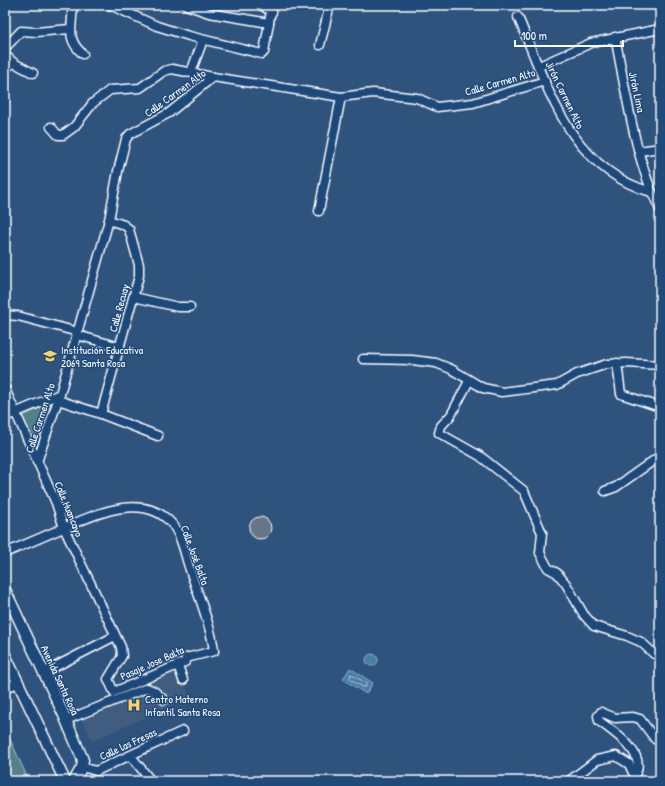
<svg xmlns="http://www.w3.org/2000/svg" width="665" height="786" font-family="'Patrick Hand',sans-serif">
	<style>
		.built { fill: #3f5d80 }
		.green { fill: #52818b; stroke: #a8c0c5 }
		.water { fill: #4a7ba7; stroke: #92b0ca }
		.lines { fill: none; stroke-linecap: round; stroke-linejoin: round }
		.shore { stroke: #b7cadc; stroke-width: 1 }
		.building { fill: #687587; stroke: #fff }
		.minor-casing { stroke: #fff; stroke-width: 11 }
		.major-casing { stroke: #fff; stroke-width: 13 }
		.minor { stroke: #1f4a7a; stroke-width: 8 }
		.major { stroke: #1f4a7a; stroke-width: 10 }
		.labels { text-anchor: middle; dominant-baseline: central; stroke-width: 3; stroke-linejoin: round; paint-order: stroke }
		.street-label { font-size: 11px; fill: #fff; stroke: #1f4a7a }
		.poi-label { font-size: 11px; fill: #fff; stroke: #1f4a7a; text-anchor: start }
	</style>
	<rect width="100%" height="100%" fill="#2e537d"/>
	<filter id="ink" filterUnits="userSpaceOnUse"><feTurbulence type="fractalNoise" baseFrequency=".025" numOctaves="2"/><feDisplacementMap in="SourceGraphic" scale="8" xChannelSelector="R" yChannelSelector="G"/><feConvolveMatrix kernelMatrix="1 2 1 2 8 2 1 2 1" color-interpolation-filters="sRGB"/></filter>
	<g filter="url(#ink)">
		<path class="built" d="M 177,668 L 190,697 L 92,741 L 79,713 Z"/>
		<g class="green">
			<path d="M 52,403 L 37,450 L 22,416 Z"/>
			<path d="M 5,728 L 29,781 L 5,781 Z"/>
		</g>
		<g class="water">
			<circle cx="372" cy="660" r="6"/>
			<path d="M 350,668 L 373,683 L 366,694 L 343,679 Z"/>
		</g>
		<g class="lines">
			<path class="shore" d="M 351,674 L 366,683 L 366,687 L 363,687 L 350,679 Z"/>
		</g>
		<circle class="building" cx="260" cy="528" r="11"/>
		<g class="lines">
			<g class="minor-casing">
				<g id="minor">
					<path d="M 72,5 C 74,26 64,38 83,54"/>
					<path d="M 110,5 L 157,26 L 189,36 L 262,54 L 264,52 L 272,5"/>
					<path d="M 186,5 L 209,13 L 269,23"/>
					<path d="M 261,5 L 272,12"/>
					<path d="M 518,17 C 548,88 569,168 651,192"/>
					<path d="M 615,37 C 626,90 635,162 660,209"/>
					<path d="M 320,45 L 330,5"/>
					<path d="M 5,48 L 21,31 L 36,32 L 70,29"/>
					<path d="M 5,55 L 14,63 L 33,73"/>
					<path d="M 539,66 L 591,43 L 660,29"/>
					<path d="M 5,68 L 14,63"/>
					<path d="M 191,72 L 203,40"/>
					<path d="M 51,127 L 58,135 L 63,135 L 74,127 L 93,103 L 110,90 L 140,88 L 164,71 L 172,69 L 213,77"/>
					<path d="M 639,151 L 660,148"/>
					<path d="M 319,211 L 341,97"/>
					<path d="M 134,297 L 178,307 L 190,307"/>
					<path d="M 5,315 L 18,316 L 78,332"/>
					<path d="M 77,335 L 120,347"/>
					<path d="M 363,359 L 412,360 L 436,363 L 451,369 L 483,388 L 502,392 L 557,385 L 577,374 L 607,364 L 626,363 L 660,365"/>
					<path d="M 617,363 L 621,394 L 660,407"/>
					<path d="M 469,381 L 451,415 L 441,426 L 439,433 L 480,456 L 524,491 L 542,533 L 540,553 L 548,568 L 557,573 L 566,584 L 584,615 L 594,626 L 627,636 L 641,642 L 654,654 L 660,654"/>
					<path d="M 5,389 L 56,503 L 64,528 L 121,647 L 122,656 L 108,679 L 114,692 L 185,662 L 186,658 L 214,651 C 211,625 198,595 190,570 C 185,556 182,536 173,525 C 144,490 94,515 61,529 C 42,537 24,545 5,553"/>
					<path d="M 58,400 L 101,414 L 158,436"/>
					<path d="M 101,414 L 139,276 L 139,265 L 129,229 L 124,225 L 109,220"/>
					<path d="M 5,417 L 60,394"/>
					<path d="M 37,462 L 60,394 L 109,220 L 118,171 L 126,139 L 130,134 L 169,113 L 213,77 L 341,97 L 373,93 L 417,98 L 437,107 L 473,103 L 545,81"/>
					<path d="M 605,491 L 616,487 L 660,456"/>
					<path d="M 178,665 L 183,680"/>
					<path d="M 43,673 L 115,636"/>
					<path d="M 5,688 L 18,683"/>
					<path d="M 66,720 L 147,688 L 154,691 L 164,700"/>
					<path d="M 131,756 L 151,781"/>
					<path d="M 82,767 L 96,771 L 183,731"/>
					<path d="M 569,781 L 597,760 L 616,756 L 629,764 L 633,773 L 636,773 C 646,752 612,731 599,721 L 598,716 L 601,712 L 615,718 L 633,717 L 640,719 L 655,739 L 660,742"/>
				</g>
			</g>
			<g class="major-casing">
				<g id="major">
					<path d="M 5,590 L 63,713 L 83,760 L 82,767 L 74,781"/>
					<path d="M 5,655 L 65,781"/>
				</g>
			</g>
			<use href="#minor" class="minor"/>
			<use href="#major" class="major"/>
		</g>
	</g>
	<defs>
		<g id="school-bare" transform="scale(1.08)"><path d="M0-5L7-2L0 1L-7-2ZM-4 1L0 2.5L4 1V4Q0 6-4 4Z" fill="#ffd166" stroke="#1f4a7a" stroke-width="2.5" paint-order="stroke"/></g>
		<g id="hospital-bare" transform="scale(1.08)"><path d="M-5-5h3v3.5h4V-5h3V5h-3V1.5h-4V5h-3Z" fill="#ffd166" stroke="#1f4a7a" stroke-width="2.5" paint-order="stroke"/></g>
	</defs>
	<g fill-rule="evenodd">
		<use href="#school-bare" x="50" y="356"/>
		<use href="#hospital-bare" x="134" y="705"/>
	</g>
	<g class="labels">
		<g class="street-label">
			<text transform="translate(500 82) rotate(-16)">Calle Carmen Alto</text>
			<text transform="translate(637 92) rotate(78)">Jirón Lima</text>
			<text transform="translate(175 93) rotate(-36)">Calle Carmen Alto</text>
			<text transform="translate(565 95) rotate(64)">Jirón Carmen Alto</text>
			<text transform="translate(119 308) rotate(-75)">Calle Recuay</text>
			<text transform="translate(40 418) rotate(-72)">Calle Carmen Alto</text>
			<text transform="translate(69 509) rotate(68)">Calle Huancayo</text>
			<text transform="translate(195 555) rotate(70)">Calle José Balta</text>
			<text transform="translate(152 663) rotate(-24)">Pasaje Jose Balta</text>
			<text transform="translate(60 680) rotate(65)">Avenida Santa Rosa</text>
			<text transform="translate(128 744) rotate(-25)">Calle las Fresas</text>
		</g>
		<g class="poi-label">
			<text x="61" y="350">Institución Educativa<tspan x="61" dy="13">2069 Santa Rosa</tspan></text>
			<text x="145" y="699">Centro Materno<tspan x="145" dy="13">Infantil Santa Rosa</tspan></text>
		</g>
	</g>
	<rect width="665" height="786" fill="none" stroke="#1f4a7a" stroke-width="20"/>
	<rect x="10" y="10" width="645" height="766" fill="none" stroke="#fff" stroke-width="1.5" filter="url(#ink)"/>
	<path d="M515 40v6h108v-6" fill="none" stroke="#ffffff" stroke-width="2"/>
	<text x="521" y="40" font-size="12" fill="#ffffff" stroke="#1f4a7a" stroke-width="3" paint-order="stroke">100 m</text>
</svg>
